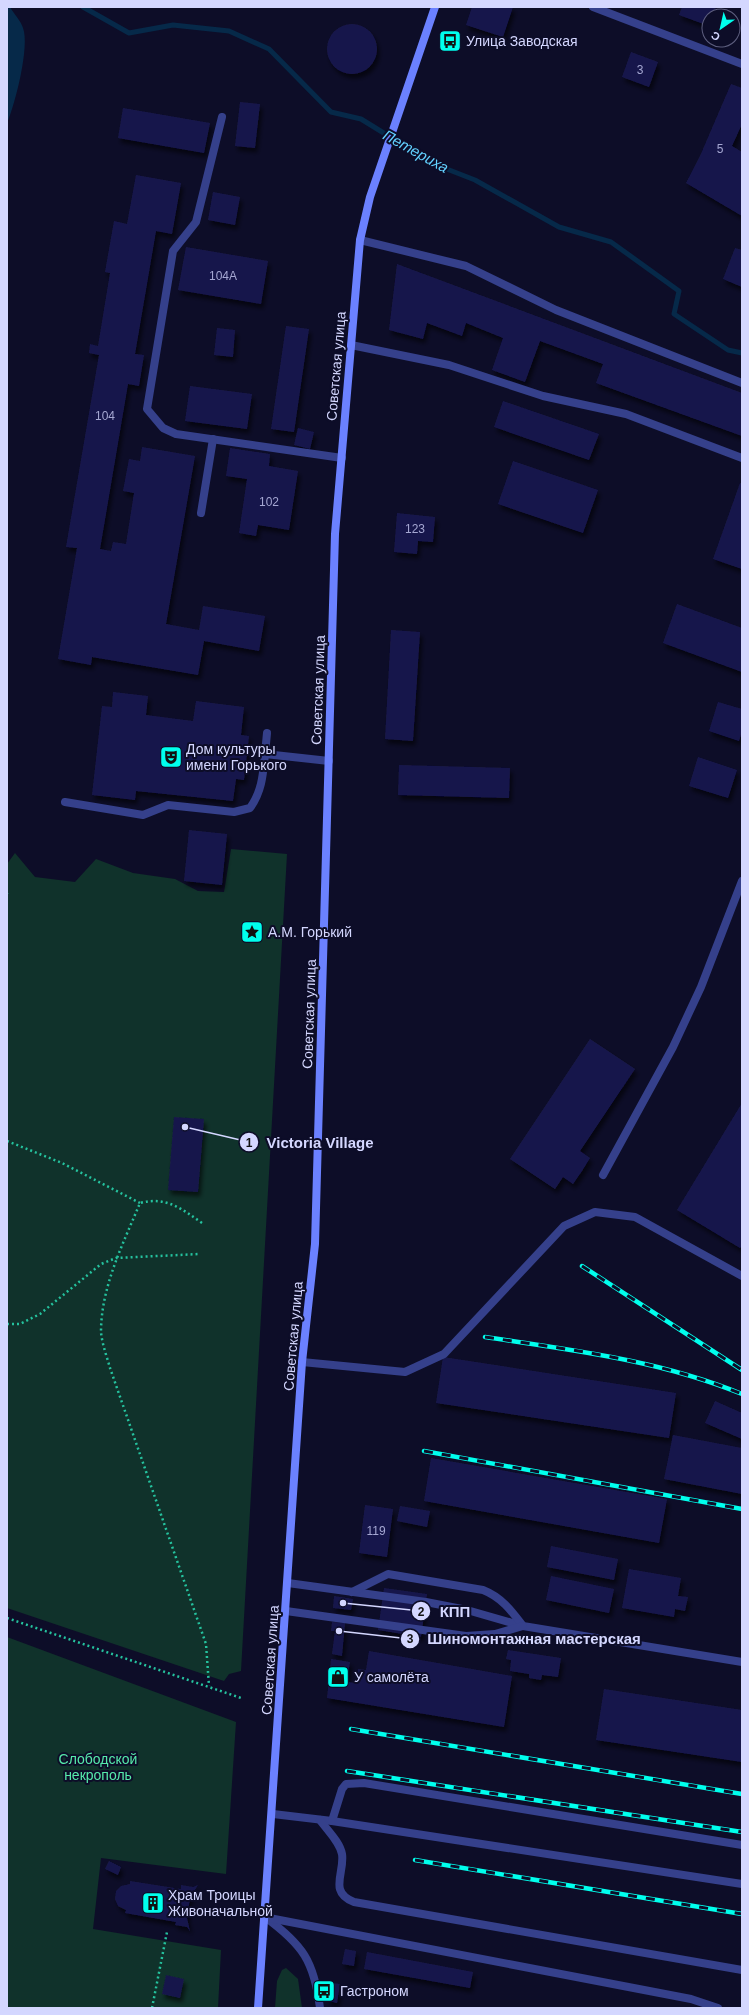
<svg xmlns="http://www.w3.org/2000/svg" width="749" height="2015" font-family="Helvetica,sans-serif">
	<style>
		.green { fill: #10322b }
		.water { fill: #062949 }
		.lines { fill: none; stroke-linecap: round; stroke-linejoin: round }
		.stream { stroke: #062949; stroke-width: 5 }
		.building { fill: #19184b; filter: url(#shadow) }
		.path { stroke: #25c29e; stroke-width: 2.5; stroke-dasharray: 2 3; stroke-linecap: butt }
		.service { stroke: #35408b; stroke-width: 8 }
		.minor { stroke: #35408b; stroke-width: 8 }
		.secondary { stroke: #6b81ff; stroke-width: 8 }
		.rail-casing { stroke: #00ffed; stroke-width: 4.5 }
		.rail { stroke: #0d0d28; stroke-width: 3; stroke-dasharray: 9; stroke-linecap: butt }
		.labels { text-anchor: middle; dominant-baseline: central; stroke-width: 4; stroke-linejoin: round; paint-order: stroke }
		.number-label { font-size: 12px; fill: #a5a7d2 }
		.poi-label { font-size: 14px; fill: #d4d7ff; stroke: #0d0d28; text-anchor: start }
		.street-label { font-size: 14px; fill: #d4d7ff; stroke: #0d0d28 }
		.park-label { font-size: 14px; fill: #56eaab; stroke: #0d0d28 }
		.water-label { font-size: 15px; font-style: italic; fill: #62d1ff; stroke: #0d0d28 }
		.leader { fill: none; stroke: #d4d7ff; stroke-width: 1.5 }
		.callout-dot { fill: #d4d7ff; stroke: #0d0d28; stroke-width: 1.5 }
		.mark-label { font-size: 12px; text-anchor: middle; font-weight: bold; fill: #111 }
		.callout-label { font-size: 15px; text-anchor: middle; font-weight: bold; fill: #d4d7ff; stroke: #0d0d28; stroke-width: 4; stroke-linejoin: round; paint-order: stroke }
	</style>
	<defs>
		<filter id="shadow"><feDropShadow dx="2.5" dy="4.5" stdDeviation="2" flood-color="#0009"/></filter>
	</defs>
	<rect width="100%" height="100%" fill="#0d0d28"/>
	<g class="green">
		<path d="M 231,849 L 287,854 L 241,1671 L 229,1674 L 224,1681 L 7,1608 L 7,864 L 15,853 L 35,877 L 75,882 L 96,859 L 133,873 L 175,879 L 198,891 L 224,892 Z"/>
		<path d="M 7,1637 L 236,1722 L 226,1874 L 101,1858 L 93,1929 L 221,1950 L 218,2008 L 7,2008 Z"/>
		<path d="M 286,1968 L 298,1979 L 302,2008 L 275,2008 L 277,1981 L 282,1970 Z"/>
	</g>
	<path class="water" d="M 7,7 L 10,7 C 14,14 21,21 23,28 C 30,46 15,105 7,123 Z"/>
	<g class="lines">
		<path class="stream" d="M 83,7 L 129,33 L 173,25 L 229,31 L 269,49 L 331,112 L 361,119 L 434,164 L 475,180 L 559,227 L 611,242 L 679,291 L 674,314 L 728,350 L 742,353"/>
	</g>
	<g class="building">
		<path d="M 472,7 L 513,7 L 503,37 L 466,25 Z"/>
		<path d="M 682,7 L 716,7 L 713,16 L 709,16 L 709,26 L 679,15 Z"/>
		<circle cx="352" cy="49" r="25"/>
		<path d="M 631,52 L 658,62 L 649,87 L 622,77 Z"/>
		<path d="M 731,84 L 742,88 L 742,124 L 732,146 L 742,152 L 742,216 L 686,183 L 700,156 Z"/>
		<path d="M 240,102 L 260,104 L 255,148 L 235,146 Z"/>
		<path d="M 123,108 L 210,123 L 204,153 L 118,138 Z"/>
		<path d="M 136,175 L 181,183 L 172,234 L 156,231 L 135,354 L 144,355 L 139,386 L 128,384 L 100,549 L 111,551 L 113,542 L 126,544 L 134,493 L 123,491 L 129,459 L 140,461 L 142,447 L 195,456 L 166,624 L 199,630 L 203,606 L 265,616 L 259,651 L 204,641 L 198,675 L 92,657 L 91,665 L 58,659 L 77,548 L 66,547 L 99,355 L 89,353 L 90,344 L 98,346 L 110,273 L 105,272 L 114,221 L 127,224 Z"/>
		<path d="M 213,192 L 240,197 L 235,225 L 208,220 Z"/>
		<path d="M 186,247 L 268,261 L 261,304 L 178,290 Z"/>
		<path d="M 735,248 L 742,250 L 742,287 L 723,279 Z"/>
		<path d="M 397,264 L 742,393 L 742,436 L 596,383 L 603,364 L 540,341 L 525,382 L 492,370 L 503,338 L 466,323 L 462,336 L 427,323 L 423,339 L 389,330 Z"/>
		<path d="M 286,326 L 309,329 L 294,432 L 271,429 Z"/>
		<path d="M 217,328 L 235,330 L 233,357 L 214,355 Z"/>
		<path d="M 190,386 L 252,394 L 247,429 L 185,421 Z"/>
		<path d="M 503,401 L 599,434 L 589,460 L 494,427 Z"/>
		<path d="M 298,428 L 314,432 L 310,449 L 294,445 Z"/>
		<path d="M 230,448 L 270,454 L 269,466 L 298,471 L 289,530 L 258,525 L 256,536 L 239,533 L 247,479 L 226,476 Z"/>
		<path d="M 513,461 L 598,490 L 583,533 L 498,504 Z"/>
		<path d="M 740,483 L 742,484 L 742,569 L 713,559 Z"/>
		<path d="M 397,513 L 435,517 L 433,542 L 418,541 L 417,554 L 394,552 Z"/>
		<path d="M 677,604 L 742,628 L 742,672 L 663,643 Z"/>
		<path d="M 391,630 L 420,632 L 413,741 L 385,739 Z"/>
		<path d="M 113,692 L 148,696 L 146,715 L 193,721 L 196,701 L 244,707 L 241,735 L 249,736 L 244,780 L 236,779 L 233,801 L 136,791 L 135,800 L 92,795 L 102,706 L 112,707 Z"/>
		<path d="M 718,702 L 742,709 L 742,731 L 739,741 L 709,731 Z"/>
		<path d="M 698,757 L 737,770 L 728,798 L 689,786 Z"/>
		<path d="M 399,765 L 510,768 L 509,798 L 398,795 Z"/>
		<path d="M 189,830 L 227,834 L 222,885 L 184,881 Z"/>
		<path d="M 590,1039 L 635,1069 L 580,1151 L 590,1158 L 582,1171 L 573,1184 L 563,1177 L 555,1189 L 510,1159 Z"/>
		<path d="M 742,1103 L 742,1246 L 740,1248 L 677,1210 Z"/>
		<path d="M 174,1117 L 204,1119 L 198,1192 L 168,1190 Z"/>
		<path d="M 443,1357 L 676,1393 L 669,1438 L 436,1403 Z"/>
		<path d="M 715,1401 L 742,1413 L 742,1439 L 705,1423 Z"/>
		<path d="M 673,1435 L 742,1448 L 742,1494 L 664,1479 Z"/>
		<path d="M 431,1458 L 667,1499 L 659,1543 L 424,1501 Z"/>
		<path d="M 365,1505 L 393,1509 L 387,1557 L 359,1553 Z"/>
		<path d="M 400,1506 L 430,1511 L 427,1527 L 397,1521 Z"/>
		<path d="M 551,1546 L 618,1559 L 614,1580 L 547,1567 Z"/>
		<path d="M 629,1569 L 681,1578 L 678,1596 L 688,1597 L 685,1611 L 675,1609 L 674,1617 L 622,1608 Z"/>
		<path d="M 551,1576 L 614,1589 L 609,1613 L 546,1600 Z"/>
		<path d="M 384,1588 L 427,1594 L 421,1637 L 378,1630 Z"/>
		<path d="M 334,1596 L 353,1599 L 351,1610 L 333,1608 Z"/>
		<path d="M 332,1622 L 345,1623 L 342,1656 L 332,1654 L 335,1631 L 331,1631 Z"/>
		<path d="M 508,1650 L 561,1658 L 558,1677 L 542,1675 L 541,1680 L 529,1678 L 529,1674 L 510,1671 L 511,1660 L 506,1659 Z"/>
		<path d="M 369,1651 L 512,1676 L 504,1727 L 327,1698 L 331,1659 L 350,1662 L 347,1682 L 356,1683 L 358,1669 L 366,1670 Z"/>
		<path d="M 604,1689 L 742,1710 L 742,1762 L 596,1740 Z"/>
		<path d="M 109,1861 L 121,1867 L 118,1875 L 105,1869 Z"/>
		<path d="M 130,1881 L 181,1889 L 181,1885 L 193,1887 L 198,1885 L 190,1898 L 187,1918 L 190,1931 L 187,1927 L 175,1925 L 176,1922 L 125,1913 L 126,1910 L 118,1906 L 115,1899 L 116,1891 L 121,1886 L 130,1884 Z"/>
		<path d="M 345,1949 L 356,1951 L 354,1966 L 342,1964 Z"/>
		<path d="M 367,1952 L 473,1972 L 470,1988 L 364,1969 Z"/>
		<path d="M 166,1975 L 184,1979 L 180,1998 L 162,1994 Z"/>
		<path d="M 330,1983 L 340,1984 L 337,2003 L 328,2001 Z"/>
	</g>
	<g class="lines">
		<g class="path">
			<path d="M 7,894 L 7,893"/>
			<path d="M 7,1141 L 62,1163 L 140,1203"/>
			<path d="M 202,1223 C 182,1209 166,1196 140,1203 C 123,1244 101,1287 101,1332 C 102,1344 107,1357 110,1368 L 206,1644 L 209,1686"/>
			<path d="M 7,1324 L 20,1324 L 40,1314 L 101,1264 L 116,1258 L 200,1254"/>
			<path d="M 7,1618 L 241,1698"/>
			<path d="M 189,1910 L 229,1916"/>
			<path d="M 152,2008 L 167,1932"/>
		</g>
		<g class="service">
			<path d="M 222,117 L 196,222 L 173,251 L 147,409 L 163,428 L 176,434 L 342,458"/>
			<path d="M 351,345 L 449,365 L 543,396 L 626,414 L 742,458"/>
			<path d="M 201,513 L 213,439"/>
			<path d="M 265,754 L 267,733"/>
			<path d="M 65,802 L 143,815 L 168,805 L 234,812 L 250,808 C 262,791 263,775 265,754 L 329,761"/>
			<path d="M 603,1175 L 673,1047 L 701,987 L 742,881"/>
			<path d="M 288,1583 L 426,1602 L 467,1610 L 523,1626"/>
			<path d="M 352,1592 L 388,1574 L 483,1590 C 501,1597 511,1610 523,1626 L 742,1662"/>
			<path d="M 286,1611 L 466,1636 L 495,1634 L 523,1626"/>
			<path d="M 273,1814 L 332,1821 L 742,1884"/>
			<path d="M 320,1820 C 327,1830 340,1842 342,1854 C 345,1873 328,1892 354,1902 L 742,1970"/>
			<path d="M 332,1821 L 342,1789 L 346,1784 L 364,1783 L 742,1845"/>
			<path d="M 265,1917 C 303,1945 314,1961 320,2008"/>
		</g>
		<g class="minor">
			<path d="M 593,7 L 742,64"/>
			<path d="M 360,240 L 466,266 L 556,310 L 742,383"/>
			<path d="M 302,1362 L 405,1372 L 444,1354 L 564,1226 L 595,1212 L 635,1217 L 742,1276"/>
			<path d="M 264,1917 L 691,1999 L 718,2008"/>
		</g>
		<path class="secondary" d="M 258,2008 L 302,1362 L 315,1244 L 335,534 L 360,240 L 370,197 L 435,7"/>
		<g class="rail-casing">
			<g id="rail">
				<path d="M 582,1266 L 742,1370"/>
				<path d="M 485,1337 C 572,1350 659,1360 742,1394"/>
				<path d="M 424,1451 L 742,1509"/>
				<path d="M 351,1729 L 742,1794"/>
				<path d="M 347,1771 L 742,1832"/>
				<path d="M 415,1860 L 742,1914"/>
			</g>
		</g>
		<use href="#rail" class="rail"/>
	</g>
	<defs>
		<g id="bus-square" transform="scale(1.15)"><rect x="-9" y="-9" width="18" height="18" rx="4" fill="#00ffed" stroke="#0d0d28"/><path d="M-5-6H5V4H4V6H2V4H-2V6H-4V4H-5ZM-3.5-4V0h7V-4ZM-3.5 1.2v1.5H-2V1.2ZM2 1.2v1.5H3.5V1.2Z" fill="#111"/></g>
		<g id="theatre-square" transform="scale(1.15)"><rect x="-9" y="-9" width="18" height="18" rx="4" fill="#00ffed" stroke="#0d0d28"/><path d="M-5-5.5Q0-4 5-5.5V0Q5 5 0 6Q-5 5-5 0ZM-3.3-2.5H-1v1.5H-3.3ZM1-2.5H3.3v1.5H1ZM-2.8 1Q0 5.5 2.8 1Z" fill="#111"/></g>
		<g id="sight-square" transform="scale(1.15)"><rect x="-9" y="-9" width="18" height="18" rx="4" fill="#00ffed" stroke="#0d0d28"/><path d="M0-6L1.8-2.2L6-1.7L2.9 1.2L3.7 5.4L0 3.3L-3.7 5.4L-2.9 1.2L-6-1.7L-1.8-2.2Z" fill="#111"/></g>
		<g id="shop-square" transform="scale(1.15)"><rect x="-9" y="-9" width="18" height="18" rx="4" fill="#00ffed" stroke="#0d0d28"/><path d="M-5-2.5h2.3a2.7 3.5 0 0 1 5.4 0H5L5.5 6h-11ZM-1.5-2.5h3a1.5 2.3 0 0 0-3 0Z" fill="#111"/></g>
		<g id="building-square" transform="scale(1.15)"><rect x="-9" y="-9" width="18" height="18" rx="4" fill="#00ffed" stroke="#0d0d28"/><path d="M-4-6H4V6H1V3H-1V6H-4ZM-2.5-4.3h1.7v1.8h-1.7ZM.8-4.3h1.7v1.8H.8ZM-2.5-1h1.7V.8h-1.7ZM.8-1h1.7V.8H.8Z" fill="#111"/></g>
	</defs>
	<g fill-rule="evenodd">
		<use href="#bus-square" x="450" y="41"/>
		<use href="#theatre-square" x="171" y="757"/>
		<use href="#sight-square" x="252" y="932"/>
		<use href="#shop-square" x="338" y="1677"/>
		<use href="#building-square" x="153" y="1903"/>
		<use href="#bus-square" x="324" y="1991"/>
	</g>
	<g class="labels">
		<g class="number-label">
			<text x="640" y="70">3</text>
			<text x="720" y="149">5</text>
			<text x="223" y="276">104А</text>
			<text x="105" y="416">104</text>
			<text x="269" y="502">102</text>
			<text x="415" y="529">123</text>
			<text x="376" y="1531">119</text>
		</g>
		<g class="poi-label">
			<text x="466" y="41">Улица Заводская</text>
			<text x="186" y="749">Дом культуры<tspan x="186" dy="16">имени Горького</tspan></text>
			<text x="268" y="932">А.М. Горький</text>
			<text x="354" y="1677">У самолёта</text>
			<text x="168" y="1895">Храм Троицы<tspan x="168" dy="16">Живоначальной</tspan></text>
			<text x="340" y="1991">Гастроном</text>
		</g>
		<g class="street-label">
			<text transform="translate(336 366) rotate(-85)">Советская улица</text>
			<text transform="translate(318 690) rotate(-88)">Советская улица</text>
			<text transform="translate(309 1014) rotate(-88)">Советская улица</text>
			<text transform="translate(293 1336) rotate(-85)">Советская улица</text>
			<text transform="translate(270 1660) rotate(-86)">Советская улица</text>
		</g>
		<g class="park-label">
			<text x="98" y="1759">Слободской<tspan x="98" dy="16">некрополь</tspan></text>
		</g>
		<g class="water-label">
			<text transform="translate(416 151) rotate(29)">Петериха</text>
		</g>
	</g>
	<path class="leader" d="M185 1127L249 1142M343 1603L421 1611M339 1631L410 1639"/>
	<g class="callout-dot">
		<circle cx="185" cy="1127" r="4"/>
		<circle cx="343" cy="1603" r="4"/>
		<circle cx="339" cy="1631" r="4"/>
		<circle cx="249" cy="1142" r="10"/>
		<circle cx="421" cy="1611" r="10"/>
		<circle cx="410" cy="1639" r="10"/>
	</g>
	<g class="mark-label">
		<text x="249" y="1147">1</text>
		<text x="421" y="1616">2</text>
		<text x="410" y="1643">3</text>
	</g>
	<g class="callout-label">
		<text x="320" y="1148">Victoria Village</text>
		<text x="455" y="1617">КПП</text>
		<text x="534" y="1644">Шиномонтажная мастерская</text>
	</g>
	<rect width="749" height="2015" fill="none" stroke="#d4d7ff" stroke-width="16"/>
	<g transform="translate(721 28) rotate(214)"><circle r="19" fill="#0d0d28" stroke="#5d5e7e"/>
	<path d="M0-3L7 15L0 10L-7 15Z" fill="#00ffed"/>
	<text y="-6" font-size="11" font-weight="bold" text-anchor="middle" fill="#d4d7ff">С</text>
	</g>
</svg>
